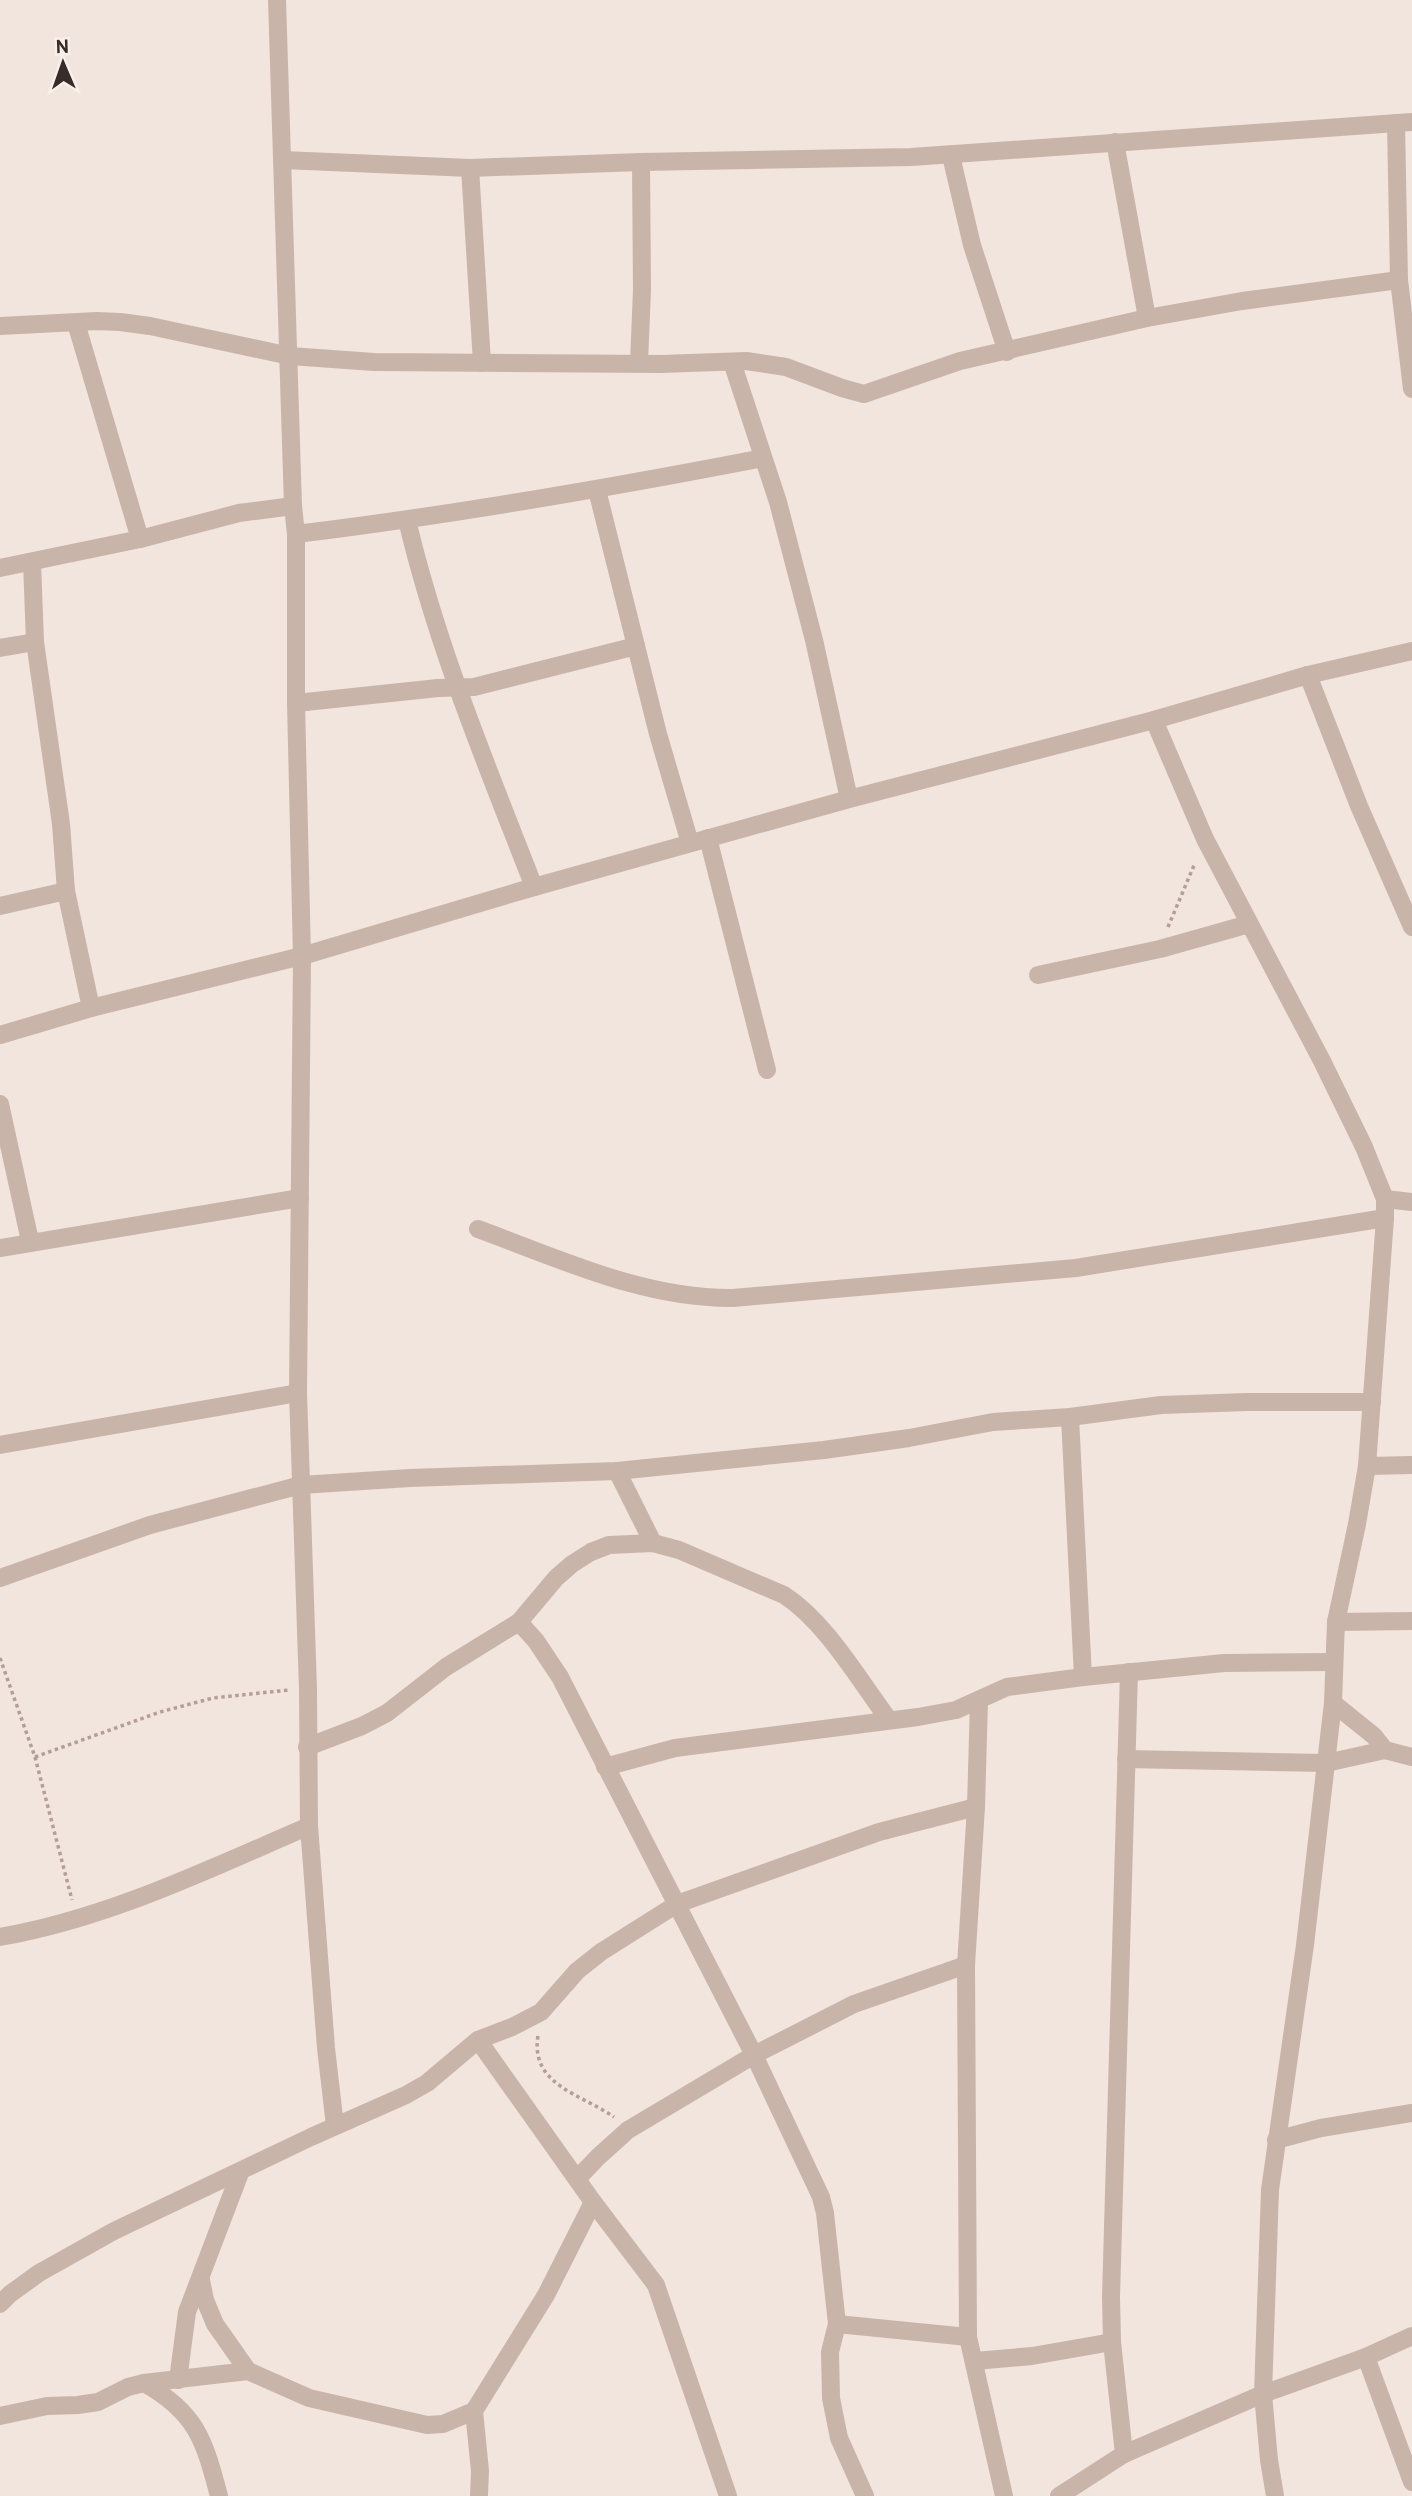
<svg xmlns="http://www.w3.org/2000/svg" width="1412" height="2496" font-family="Overpass,sans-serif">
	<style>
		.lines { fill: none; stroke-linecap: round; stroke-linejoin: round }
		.path { stroke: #b49e95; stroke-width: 3.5; stroke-dasharray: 3.5 3.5; stroke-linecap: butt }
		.street { stroke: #c9b4aa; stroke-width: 18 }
	</style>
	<rect width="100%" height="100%" fill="#f1e5de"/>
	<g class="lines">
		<g class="path">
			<path d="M 1168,927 L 1195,863"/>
			<path d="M 0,1658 L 35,1757 L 72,1900"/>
			<path d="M 35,1757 L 160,1712 L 213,1698 L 289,1690"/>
			<path d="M 538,2036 C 530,2085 581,2094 614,2117"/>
		</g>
		<g class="street">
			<path d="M 277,0 L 293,506 L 296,534 L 296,703 L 302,956 L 298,1393 L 308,1689 L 309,1826 L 326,2048 L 335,2126"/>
			<path d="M 1396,123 L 1399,280 L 1412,389"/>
			<path d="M 1115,142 L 1147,318"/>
			<path d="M 951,156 L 972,245 L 1007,352"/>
			<path d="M 283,160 L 470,168 L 641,162 L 911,157 L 1412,122"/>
			<path d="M 470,168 L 482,363"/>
			<path d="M 76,323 L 140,539"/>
			<path d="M 0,326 L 97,321 L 120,322 L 150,326 L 290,356 L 374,362 L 661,364 L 746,361 L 786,367 L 842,388 L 864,394 L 960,361 L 1147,318 L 1242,301 L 1399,280"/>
			<path d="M 732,362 L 778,502 L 814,640 L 849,799"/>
			<path d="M 639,363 L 642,290 L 641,162"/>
			<path d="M 597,490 L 658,734 L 690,843"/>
			<path d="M 407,520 C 437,647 487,766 534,887"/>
			<path d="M 296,534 C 453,515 608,488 763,458"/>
			<path d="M 32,562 L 35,642"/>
			<path d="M 0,568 L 140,539 L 239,513 L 293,506"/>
			<path d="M 0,648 L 35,642 L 61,824 L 66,891 L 91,1008"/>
			<path d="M 1308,675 L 1359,806 L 1412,927"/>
			<path d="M 296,703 L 438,688 L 474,687 L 636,646"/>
			<path d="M 1154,720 L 1205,839 L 1322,1061 L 1364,1147 L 1385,1199 L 1385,1218 L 1367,1466 L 1357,1524 L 1336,1622 L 1333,1703 L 1326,1763 L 1305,1945 L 1270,2190 L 1263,2394 L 1269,2460 L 1275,2496"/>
			<path d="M 708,838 L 767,1070"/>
			<path d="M 0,906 L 66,891"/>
			<path d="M 1038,975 L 1160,949 L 1249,924"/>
			<path d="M 0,1035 L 91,1008 L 302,956 L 534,887 L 849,799 L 1154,720 L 1308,675 L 1412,651"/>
			<path d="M 0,1104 L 30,1241"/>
			<path d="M 1385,1199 L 1412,1202"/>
			<path d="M 478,1229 C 560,1259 644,1299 733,1298 L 1076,1268 L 1385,1218"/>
			<path d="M 0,1248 L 300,1198"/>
			<path d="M 1070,1417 L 1083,1677"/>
			<path d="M 0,1445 L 298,1393"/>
			<path d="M 1367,1466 L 1412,1465"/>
			<path d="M 617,1471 L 653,1543"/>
			<path d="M 0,1578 L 150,1525 L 301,1485 L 410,1478 L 617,1471 L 824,1450 L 909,1438 L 993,1422 L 1070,1417 L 1161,1405 L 1247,1402 L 1372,1402"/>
			<path d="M 519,1622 L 536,1641 L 560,1677 L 754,2055 L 821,2197 L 825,2213 L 837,2324 L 830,2352 L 831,2398 L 839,2438 L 865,2496"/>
			<path d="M 1336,1622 L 1412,1621"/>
			<path d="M 979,1701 L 976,1807 L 966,1965 L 968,2337 L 1004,2496"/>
			<path d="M 1333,1703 L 1374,1736 L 1385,1750 L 1412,1757"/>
			<path d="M 307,1747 L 362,1726 L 387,1713 L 446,1667 L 519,1622 L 556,1578 L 572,1564 L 591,1552 L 609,1545 L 653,1543 L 679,1550 L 784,1595 C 826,1622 859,1680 889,1720"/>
			<path d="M 1126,1759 L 1326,1763 L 1385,1750"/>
			<path d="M 605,1767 L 675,1748 L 918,1717 L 956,1710 L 1007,1687 L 1083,1677 L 1224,1663 L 1333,1662"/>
			<path d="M 0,1937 C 109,1918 209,1869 309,1826"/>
			<path d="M 478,2040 L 593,2202 L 656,2285 L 728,2496"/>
			<path d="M 1276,2140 L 1321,2128 L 1412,2113"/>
			<path d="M 577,2179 L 598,2157 L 628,2130 L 754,2055 L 854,2004 L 966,1965"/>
			<path d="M 201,2280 L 205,2300 L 215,2324 L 248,2371 L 309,2398 L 427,2425 L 443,2424 L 474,2411"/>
			<path d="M 0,2304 L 10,2294 L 39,2273 L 114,2231 L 311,2137 L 406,2095 L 427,2083 L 478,2040 L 512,2027 L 541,2012 L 577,1971 L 601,1952 L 677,1904 L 879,1832 L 976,1807"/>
			<path d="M 837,2324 L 968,2337"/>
			<path d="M 1366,2357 L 1412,2482"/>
			<path d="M 975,2361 L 1032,2356 L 1112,2342"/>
			<path d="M 178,2380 L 187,2312 L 240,2173"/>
			<path d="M 144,2383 C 197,2413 204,2440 219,2496"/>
			<path d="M 0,2416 L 47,2406 L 78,2405 L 98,2402 L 128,2387 L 144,2383 L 248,2371"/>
			<path d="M 1124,2454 L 1112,2342 L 1111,2297 L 1129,1672"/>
			<path d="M 479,2496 L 480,2471 L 474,2411 L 546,2295 L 593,2202"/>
			<path d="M 1059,2496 L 1124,2454 L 1263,2394 L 1366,2357 L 1412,2336"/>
		</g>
	</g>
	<g transform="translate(63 63) rotate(358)" stroke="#f9f0ea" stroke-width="5" paint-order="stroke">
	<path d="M0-5L12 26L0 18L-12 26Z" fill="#372c29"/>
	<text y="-10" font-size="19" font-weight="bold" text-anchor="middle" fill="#372c29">N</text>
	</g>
</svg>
